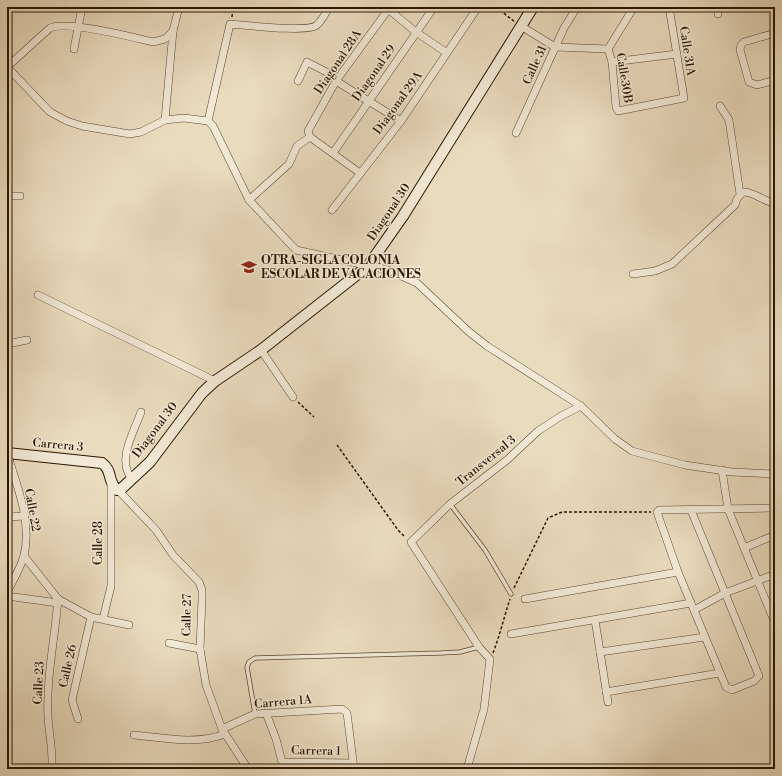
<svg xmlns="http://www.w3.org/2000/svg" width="782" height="776" font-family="'Libre Bodoni',serif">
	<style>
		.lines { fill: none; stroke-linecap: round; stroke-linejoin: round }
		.lane-casing { stroke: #5a4730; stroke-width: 5 }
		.street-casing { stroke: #5a4730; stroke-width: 8 }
		.secondary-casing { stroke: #2b1600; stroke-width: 12 }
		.path { stroke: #2b1600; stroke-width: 1.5; stroke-dasharray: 3 2; stroke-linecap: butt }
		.lane { stroke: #f1e8d5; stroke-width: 3.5 }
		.street { stroke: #f1e8d5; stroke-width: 7 }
		.secondary { stroke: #f1e8d5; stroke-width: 10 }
		.labels { text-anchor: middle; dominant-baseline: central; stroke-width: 3; stroke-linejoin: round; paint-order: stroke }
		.street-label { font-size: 12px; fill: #2b1600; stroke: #f1e8d5 }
		.poi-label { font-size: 12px; font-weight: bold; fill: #2b1600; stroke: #f1e8d5; text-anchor: start }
	</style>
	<rect width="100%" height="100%" fill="#e9dbbe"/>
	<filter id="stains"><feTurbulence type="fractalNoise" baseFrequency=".005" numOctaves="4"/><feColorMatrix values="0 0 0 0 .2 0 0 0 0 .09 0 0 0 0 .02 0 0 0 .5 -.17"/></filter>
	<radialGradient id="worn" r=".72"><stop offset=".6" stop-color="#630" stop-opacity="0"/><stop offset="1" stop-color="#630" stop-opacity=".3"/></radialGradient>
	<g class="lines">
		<g class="lane-casing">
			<g id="lane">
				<path d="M 450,504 L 485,550 L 511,594"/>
				<path d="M 255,714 L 247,667 L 249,662 L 255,658 L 441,653 L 460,652 L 479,647"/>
			</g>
		</g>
		<g class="street-casing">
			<g id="street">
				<path d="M 718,7 L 718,14"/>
				<path d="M 388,9 L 416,32 L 447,53"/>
				<path d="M 521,26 L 555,47 L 608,49"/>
				<path d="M 775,33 L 744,42 L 741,45 L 740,50 L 749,82 L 757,85 L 775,80"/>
				<path d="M 74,49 L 82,7"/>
				<path d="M 608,49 L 612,62 L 616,107 L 618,111 L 684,98 L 669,7"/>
				<path d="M 608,49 L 634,7"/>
				<path d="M 612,62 L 677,54"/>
				<path d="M 7,67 L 50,112 L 67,121 L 82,126 L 130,134 L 141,132 L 165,120 L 184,118 L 208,121 L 213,126 L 249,200 L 296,250 L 388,270 L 417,283 L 468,331 L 487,346 L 581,406 L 615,439 L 632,451 L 685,465 L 732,472 L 775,474"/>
				<path d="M 7,67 L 50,28 C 66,20 132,37 153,42 L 165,39 L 173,31"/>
				<path d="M 298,81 L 307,62 L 338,78"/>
				<path d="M 336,81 L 401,121"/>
				<path d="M 720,106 L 729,120 L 740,194"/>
				<path d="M 165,120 L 173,31 L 179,7"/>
				<path d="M 208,121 L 230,24 C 245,25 308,33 317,25 C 322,20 326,13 329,7"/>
				<path d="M 516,133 L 564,28 L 577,7"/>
				<path d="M 333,153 L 434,7"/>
				<path d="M 360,173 L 310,137 L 308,131 L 336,81 L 390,7"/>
				<path d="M 7,196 L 20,196"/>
				<path d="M 249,200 L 289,164 L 297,146 L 310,137"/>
				<path d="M 332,210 L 401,121 L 478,7"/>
				<path d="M 633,274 L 655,271 L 672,264 L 735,205 L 737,199 L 743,192 C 753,191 764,202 775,203"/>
				<path d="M 38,295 L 215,381"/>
				<path d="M 7,344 L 27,340"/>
				<path d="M 261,350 L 293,397"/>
				<path d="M 7,453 C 17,486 32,521 24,556 C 20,569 13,581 7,592"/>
				<path d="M 722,470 L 728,509 L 775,623"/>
				<path d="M 131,478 C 117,459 134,432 141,412"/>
				<path d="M 118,490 L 156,530 L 173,555 L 199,582 L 202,590 L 202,599 L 200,649 L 206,685 L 222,729 L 248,769"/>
				<path d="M 691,510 L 759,676 L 754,681 L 732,690 L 726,687 L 678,572 L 657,512 L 659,510 L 775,508"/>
				<path d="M 7,517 L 25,516"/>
				<path d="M 744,548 L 775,535"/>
				<path d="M 24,556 L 58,599 L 91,617 L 129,625"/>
				<path d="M 7,596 L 58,603"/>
				<path d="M 525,599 L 678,572"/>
				<path d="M 694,610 L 725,593 L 775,574"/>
				<path d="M 103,619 L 111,586 L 111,485"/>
				<path d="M 595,620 L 608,702"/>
				<path d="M 511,634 L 691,603"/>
				<path d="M 169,643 L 200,649"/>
				<path d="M 600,652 L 705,637"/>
				<path d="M 606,692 L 720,673"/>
				<path d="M 266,713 L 276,739 L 282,762 L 353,763"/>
				<path d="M 78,719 L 72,700 L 91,617"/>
				<path d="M 222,729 L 255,714 L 342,709 L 347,713 L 354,769"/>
				<path d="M 134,735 C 164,738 196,745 225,734"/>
				<path d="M 52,769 C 53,751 49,734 48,717 C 46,678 55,638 58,599"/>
				<path d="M 467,769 L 484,709 L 490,659 L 479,647 L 411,542 L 450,504 L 507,460 L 538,431 L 561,416 L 581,406"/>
			</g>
		</g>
		<g class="secondary-casing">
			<path id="secondary" d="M 7,453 L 102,463 C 113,471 107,481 117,490 L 120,490 L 150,462 L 202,393 L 215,381 L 261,350 L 368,266 L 403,216 L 533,7"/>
		</g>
		<g class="path">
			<path d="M 496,7 L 515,22"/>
			<path d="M 232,17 L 233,7"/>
			<path d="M 298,402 L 314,417"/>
			<path d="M 337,445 L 398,530 L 405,537"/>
			<path d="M 514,588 L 548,518 L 562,512 L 651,512"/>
			<path d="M 493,653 C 500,635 504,617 510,599"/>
		</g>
		<use href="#lane" class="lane"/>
		<use href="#street" class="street"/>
		<use href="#secondary" class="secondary"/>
	</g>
	<defs>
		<g id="school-bare" transform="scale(1.2)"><path d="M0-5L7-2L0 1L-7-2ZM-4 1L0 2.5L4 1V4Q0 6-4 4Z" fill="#8f2418" stroke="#f1e8d5" stroke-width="2.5" paint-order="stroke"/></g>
	</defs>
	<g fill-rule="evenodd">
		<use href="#school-bare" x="249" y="267"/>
	</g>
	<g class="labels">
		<g class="street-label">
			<text transform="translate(687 51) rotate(81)">Calle 31A</text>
			<text transform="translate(338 62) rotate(-56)">Diagonal 28A</text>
			<text transform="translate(535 65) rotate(-66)">Calle 31</text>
			<text transform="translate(374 73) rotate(-55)">Diagonal 29</text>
			<text transform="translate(624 78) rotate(81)">Calle30B</text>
			<text transform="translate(398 103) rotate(-54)">Diagonal 29A</text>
			<text transform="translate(389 212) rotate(-56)">Diagonal 30</text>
			<text transform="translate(155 430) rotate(-53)">Diagonal 30</text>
			<text transform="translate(58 445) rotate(5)">Carrera 3</text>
			<text transform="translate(486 461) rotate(-39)">Transversal 3</text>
			<text transform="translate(32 510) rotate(80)">Calle 22</text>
			<text transform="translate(98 543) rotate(-90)">Calle 28</text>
			<text transform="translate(187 615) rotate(-89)">Calle 27</text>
			<text transform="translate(68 666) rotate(-77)">Calle 26</text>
			<text transform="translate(39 683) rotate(-87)">Calle 23</text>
			<text transform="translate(283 702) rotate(-5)">Carrera 1A</text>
			<text transform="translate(316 751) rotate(1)">Carrera 1</text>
		</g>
		<g class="poi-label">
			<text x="261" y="260">OTRA-SIGLA COLONIA<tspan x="261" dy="14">ESCOLAR DE VACACIONES</tspan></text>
		</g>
	</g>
	<rect width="782" height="776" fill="none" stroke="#e9dbbe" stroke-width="24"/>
	<rect x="8" y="8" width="766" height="760" fill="none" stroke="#2b1600" stroke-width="2"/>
	<rect x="12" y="12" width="758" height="752" fill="none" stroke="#2b1600"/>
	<rect width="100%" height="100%" filter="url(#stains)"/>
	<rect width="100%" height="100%" fill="url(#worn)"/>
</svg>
